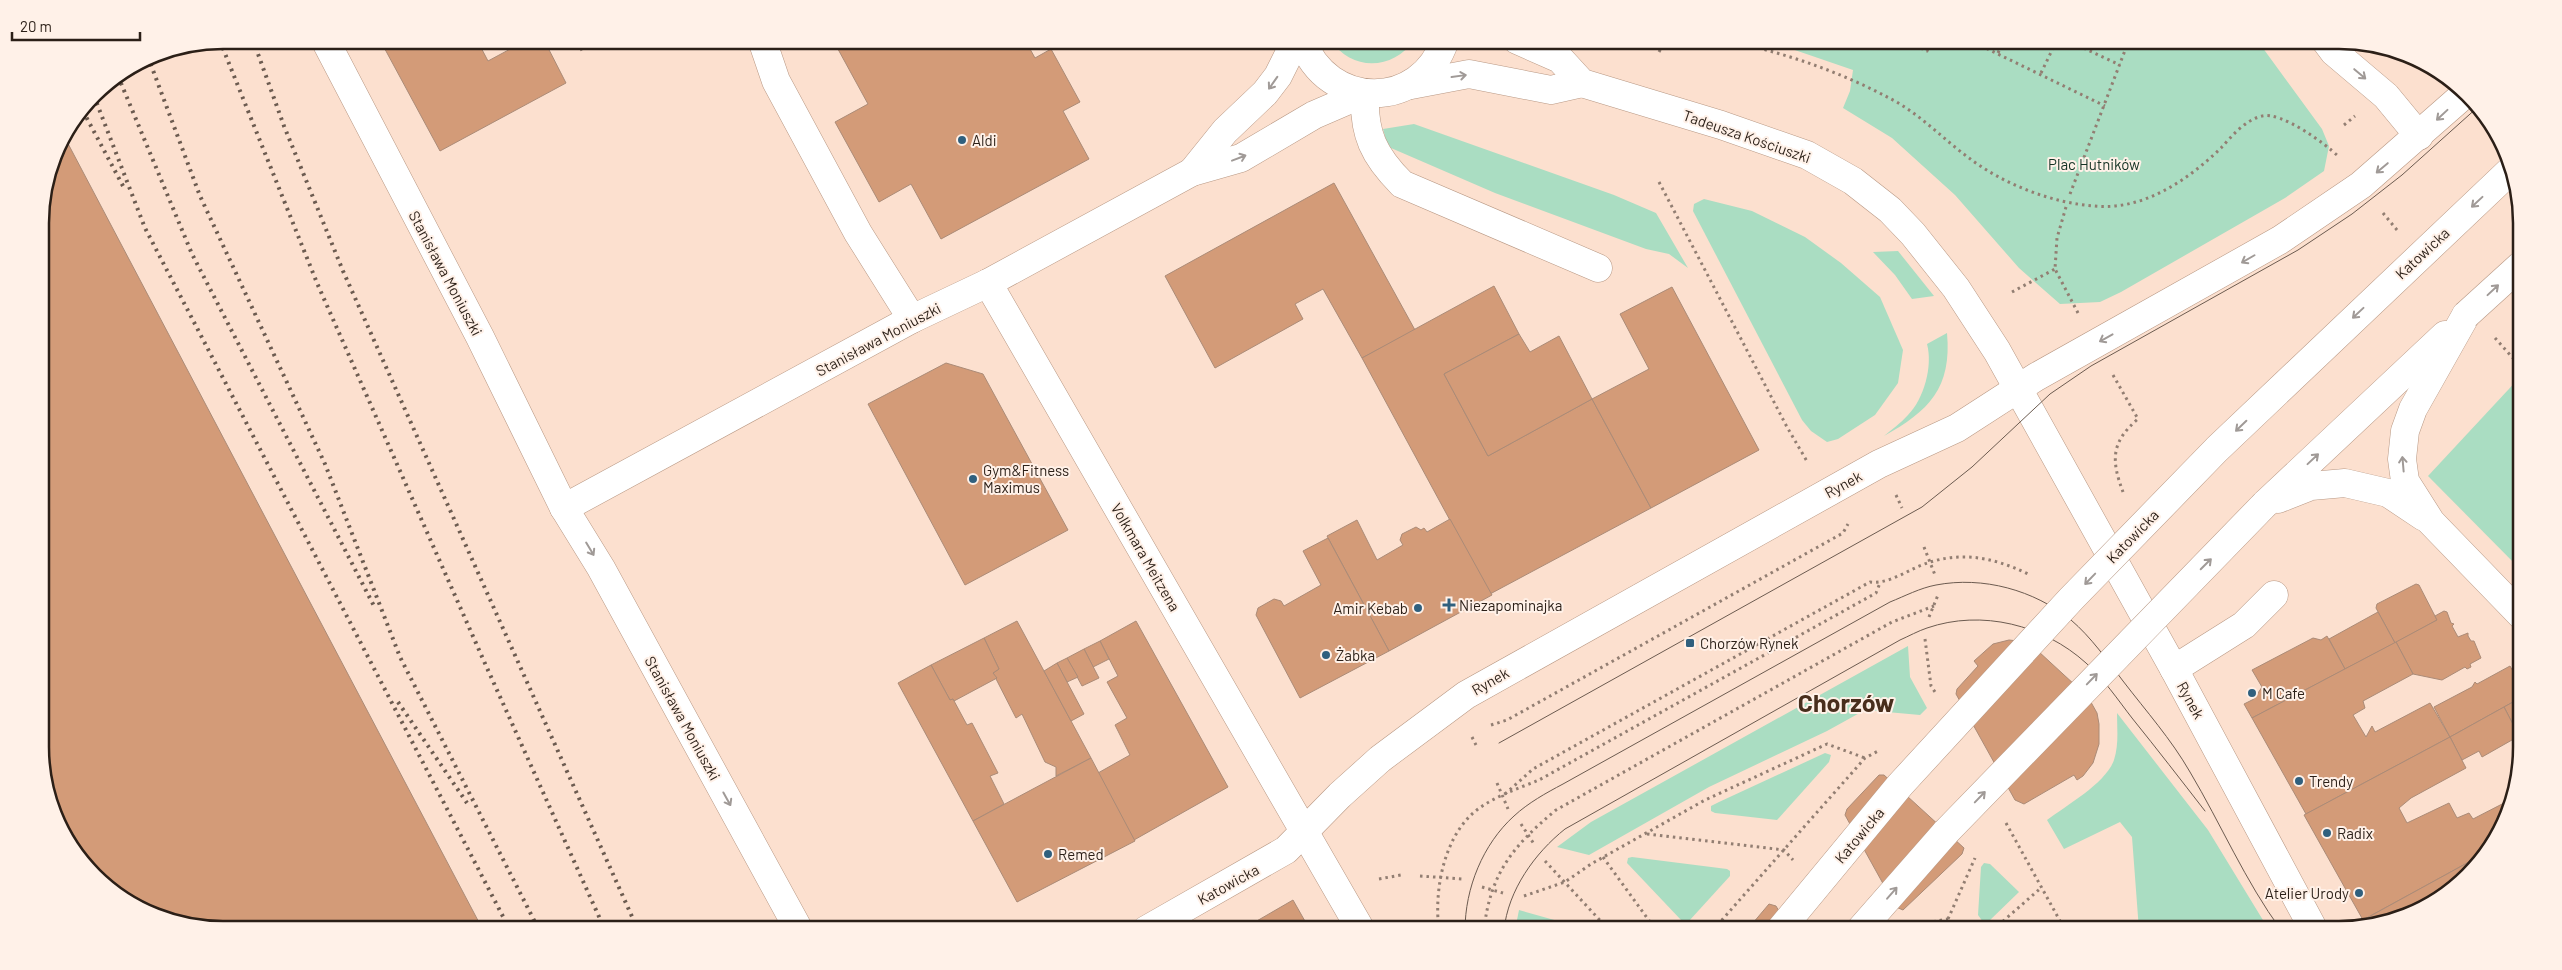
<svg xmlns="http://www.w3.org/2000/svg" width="2562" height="970" font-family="Barlow,sans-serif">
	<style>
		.green { fill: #aaddc2 }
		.building { fill: #d39b78; stroke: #ab8b77 }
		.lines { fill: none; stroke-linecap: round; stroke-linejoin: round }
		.minor-casing { stroke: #b89884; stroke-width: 29 }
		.path { stroke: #927e72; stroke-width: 3; stroke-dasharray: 2.5 4; stroke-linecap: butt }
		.minor { stroke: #fff; stroke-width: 28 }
		.tram { stroke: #6c5b50; stroke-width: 1 }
		.rail { stroke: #6c5b50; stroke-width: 4; stroke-dasharray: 2.5 5; stroke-linecap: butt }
		.minor-bridge-casing { stroke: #b89884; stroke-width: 29; stroke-linecap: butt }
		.minor-bridge { stroke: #fff; stroke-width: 28 }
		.oneway { stroke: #a09a97 }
		.poi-dot { fill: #30607e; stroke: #fff1e8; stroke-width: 2 }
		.labels { text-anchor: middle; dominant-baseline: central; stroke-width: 4; stroke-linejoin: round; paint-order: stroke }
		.street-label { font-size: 15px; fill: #2b1f17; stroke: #fff1e8 }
		.poi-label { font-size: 15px; fill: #2b1f17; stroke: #fff1e8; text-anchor: start }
		.park-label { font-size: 15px; fill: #143224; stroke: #fff1e8 }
		.town-label { font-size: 25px; font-weight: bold; fill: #482e1c; stroke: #fff1e8 }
		.rim { fill: none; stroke: #2b1f17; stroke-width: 2.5 }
	</style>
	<rect width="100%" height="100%" fill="#fce0cf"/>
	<g class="green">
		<path d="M 1331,40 L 1414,40 C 1394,70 1351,72 1331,40 Z"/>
		<path d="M 1766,40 L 2257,40 L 2322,129 L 2329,146 L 2324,171 L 2285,198 L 2121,292 L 2100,302 L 2060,304 L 2019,268 L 1955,195 L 1892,138 L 1843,108 L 1850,91 L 1853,70 Z"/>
		<path d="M 1414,124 L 1614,195 L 1656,213 L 1688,268 L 1669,254 L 1646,249 L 1495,193 L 1391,148 L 1386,140 L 1383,129 Z"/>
		<path d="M 1704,199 L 1752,211 L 1805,237 L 1841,263 L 1880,297 L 1903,350 L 1898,383 L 1875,415 L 1838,439 L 1827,442 L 1811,431 L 1802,420 L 1693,211 L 1694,204 Z"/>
		<path d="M 1898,251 L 1934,296 L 1912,299 L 1895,275 L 1873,252 Z"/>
		<path d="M 1947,333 C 1952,388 1929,411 1884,436 C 1892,429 1901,423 1908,415 C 1924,399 1933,366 1927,344 Z"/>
		<path d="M 2521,376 L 2521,570 L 2428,476 Z"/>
		<path d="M 1908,646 L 1910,677 L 1927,708 L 1920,715 L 1865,710 L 1827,731 L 1709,787 L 1589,855 L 1557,847 L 1591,822 Z"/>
		<path d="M 2117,713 L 2208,830 L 2269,930 L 2139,930 L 2132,837 L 2120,822 L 2064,849 L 2047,820 C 2067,805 2106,783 2114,760 C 2119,745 2117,728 2117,713 Z"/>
		<path d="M 1825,753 L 1831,755 L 1829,762 L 1777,820 L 1715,813 L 1711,811 L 1711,806 L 1719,802 Z"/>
		<path d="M 1632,857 L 1727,869 L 1730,871 L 1730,876 L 1689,921 L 1682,921 L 1627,863 L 1628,858 Z"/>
		<path d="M 1984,863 L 1990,864 L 2019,892 L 1988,922 L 1983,922 L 1978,915 L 1981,867 Z"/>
		<path d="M 1519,910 L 1572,925 L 1575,930 L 1515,930 Z"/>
	</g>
	<g class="building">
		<path d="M 380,40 L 477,40 L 488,61 L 527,40 L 544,40 L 566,83 L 440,151 Z"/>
		<path d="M 833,40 L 1025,40 L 1035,58 L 1051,49 L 1080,102 L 1063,111 L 1089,159 L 941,239 L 911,184 L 879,202 L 835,122 L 868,104 Z"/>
		<path d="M 2417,59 L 2439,70 L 2424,69 Z"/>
		<path d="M 64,136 L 483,930 L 223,930 L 165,920 L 86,868 L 59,828 L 43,782 L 40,211 L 59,142 Z"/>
		<path d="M 1334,183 L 1415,330 L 1362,358 L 1323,289 L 1295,304 L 1303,319 L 1215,368 L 1165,276 Z"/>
		<path d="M 1494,286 L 1519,334 L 1444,374 L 1488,456 L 1592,399 L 1651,508 L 1490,594 L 1362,358 Z"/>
		<path d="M 1672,287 L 1759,450 L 1651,508 L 1592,399 L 1649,369 L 1620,314 Z"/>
		<path d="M 1519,334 L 1530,352 L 1559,336 L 1592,399 L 1488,456 L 1444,374 Z"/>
		<path d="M 946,363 L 983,374 L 1068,530 L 965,585 L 868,404 Z"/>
		<path d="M 1450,519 L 1492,595 L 1389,651 L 1327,536 L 1357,520 L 1377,560 L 1403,545 L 1400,540 L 1402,534 L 1416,527 L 1421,530 L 1424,528 L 1427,532 Z"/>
		<path d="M 1328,538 L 1389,651 L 1300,698 L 1256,615 L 1258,608 L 1274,599 L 1281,601 L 1284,606 L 1321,585 L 1303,551 Z"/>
		<path d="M 2416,584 L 2419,585 L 2437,620 L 2395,643 L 2376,608 L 2377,604 Z"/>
		<path d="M 2444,611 L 2447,612 L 2451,623 L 2454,624 L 2452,626 L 2458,637 L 2468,633 L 2468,636 L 2471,641 L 2474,641 L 2481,658 L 2470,664 L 2471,667 L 2467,669 L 2465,667 L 2442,680 L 2413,674 L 2396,642 L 2437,620 L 2435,616 Z"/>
		<path d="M 2378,612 L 2395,643 L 2345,669 L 2329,639 Z"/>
		<path d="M 1017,621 L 1091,758 L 1056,776 L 1056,767 L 1045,762 L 1022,714 L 1016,718 L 993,673 L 999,669 L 984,638 Z"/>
		<path d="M 1136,621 L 1228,787 L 1134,840 L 1098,773 L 1130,755 L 1115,725 L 1127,718 L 1107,682 L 1118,676 L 1100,641 Z"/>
		<path d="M 2327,636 L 2345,669 L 2252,718 L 2244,704 L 2254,699 L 2262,687 L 2252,670 L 2313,638 L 2321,640 Z"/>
		<path d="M 984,638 L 999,669 L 993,673 L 997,678 L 954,701 L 953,699 L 950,700 L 931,665 Z"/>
		<path d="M 2009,640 L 2018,641 L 2038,651 L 2088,697 L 2097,713 L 2099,724 L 2099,744 L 2093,763 L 2083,776 L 2077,780 L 2074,775 L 2024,804 L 2015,800 L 1956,694 L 1957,689 L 1978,666 L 1974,661 L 1993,644 Z"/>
		<path d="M 1100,641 L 1109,659 L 1093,667 L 1084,649 Z"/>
		<path d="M 2396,642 L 2413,674 L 2363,701 L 2365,708 L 2353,715 L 2366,737 L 2372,726 L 2375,732 L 2430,703 L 2450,737 L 2306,814 L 2252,718 Z"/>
		<path d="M 1084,649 L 1099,678 L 1082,686 L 1067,658 Z"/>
		<path d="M 1067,658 L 1078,677 L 1067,682 L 1057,663 Z"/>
		<path d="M 1057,663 L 1084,714 L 1071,721 L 1044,671 Z"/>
		<path d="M 931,665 L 950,700 L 953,699 L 967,725 L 972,723 L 998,773 L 990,776 L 1004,804 L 973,821 L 898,683 Z"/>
		<path d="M 2510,666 L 2522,687 L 2522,697 L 2450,737 L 2434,707 L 2472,687 L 2475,682 L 2477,684 Z"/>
		<path d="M 2522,697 L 2522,741 L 2504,707 Z"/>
		<path d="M 2504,707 L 2519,736 L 2482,757 L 2479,751 L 2462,760 L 2450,737 Z"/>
		<path d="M 2450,737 L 2466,768 L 2411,798 L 2399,808 L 2407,823 L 2449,803 L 2457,818 L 2469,813 L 2473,819 L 2506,802 L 2510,810 L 2489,851 L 2363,920 L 2304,815 Z"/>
		<path d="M 1091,758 L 1135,841 L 1017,902 L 973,821 Z"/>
		<path d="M 1879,775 L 1884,775 L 1964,848 L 1962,854 L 1903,910 L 1896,907 L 1845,815 L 1847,809 Z"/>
		<path d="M 2514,798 L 2512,805 L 2510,810 L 2506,802 Z"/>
		<path d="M 2489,851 L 2451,892 L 2398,920 L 2367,926 L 2363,920 Z"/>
		<path d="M 1293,900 L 1310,930 L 1241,930 L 1255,922 Z"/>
		<path d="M 1769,904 L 1776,906 L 1790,930 L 1747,930 Z"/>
	</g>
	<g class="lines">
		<g class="minor-casing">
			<g id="minor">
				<path d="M 325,40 L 480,337 L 564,508 L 601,568 L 799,930"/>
				<path d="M 762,40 L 776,81 L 858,233 L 912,319"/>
				<path d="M 1302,40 C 1327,110 1421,112 1445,40"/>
				<path d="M 1517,40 L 1560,59 L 1582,83 L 1721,125 L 1807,155 L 1853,181 L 1890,210 L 1913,234 L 1956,288 L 1997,351 L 2174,669 L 2314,930"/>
				<path d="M 2325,40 L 2334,52 L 2386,96 L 2419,136"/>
				<path d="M 1411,85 L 1469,74 L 1551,90 L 1582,83"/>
				<path d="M 1365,93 C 1363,134 1374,156 1402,184 L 1598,268"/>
				<path d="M 1192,172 L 1225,131 L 1265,93 L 1278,76 L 1296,40"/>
				<path d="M 988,283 L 1361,930"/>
				<path d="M 2466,315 L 2413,409 L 2405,431 L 2402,459 L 2405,481 L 2431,522 L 2522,616"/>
				<path d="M 2278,499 L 2311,486 L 2345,483 L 2388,493 L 2424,517"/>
				<path d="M 2265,504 L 2445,335"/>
				<path d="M 564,508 L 912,319 L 988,283 L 1192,172 L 1241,158 L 1314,115 L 1365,93"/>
				<path d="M 2174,669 L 2244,625 L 2274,595"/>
				<path d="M 1146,930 L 1286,850 L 1340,795 L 1380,759 L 1466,695 L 1879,464 L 1957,428 L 2036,377 L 2280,240 L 2361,185 L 2466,93"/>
				<path d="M 1860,930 L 1946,832"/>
			</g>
		</g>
		<g class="path">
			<path d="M 1720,40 C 1778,50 1839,71 1891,99 C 1920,114 1943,139 1969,158 C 2003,184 2052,203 2094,206 C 2143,211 2188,180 2221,148 C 2232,136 2245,120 2262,116 C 2281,111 2326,144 2339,157"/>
			<path d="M 1903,40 L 1927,51 L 1932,40"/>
			<path d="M 1969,40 L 2105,106"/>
			<path d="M 2066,40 L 2120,65"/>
			<path d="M 1210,41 L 1213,40"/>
			<path d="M 580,50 L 598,40"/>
			<path d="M 1659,52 L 1666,40"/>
			<path d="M 1998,53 L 2004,40"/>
			<path d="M 2041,73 L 2057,40"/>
			<path d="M 2344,125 L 2355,116"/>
			<path d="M 1659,182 L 1787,427 L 1808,463"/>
			<path d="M 2070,194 L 2129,40"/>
			<path d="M 2066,207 L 2057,238 L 2055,269 L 2078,313"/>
			<path d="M 2383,213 L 2397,230"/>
			<path d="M 2012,292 L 2055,269"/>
			<path d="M 2495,338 L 2521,367"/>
			<path d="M 2113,375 L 2138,419 C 2111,442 2111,460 2123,492"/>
			<path d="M 1896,495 L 1902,508"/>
			<path d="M 1924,547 L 1935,575"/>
			<path d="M 1929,617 L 1938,595"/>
			<path d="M 1925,639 L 1931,686 L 1935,692"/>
			<path d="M 1491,725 L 1507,720 L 1843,533 L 1848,524"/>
			<path d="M 1472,737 L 1476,745"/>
			<path d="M 1497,783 L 1508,809"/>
			<path d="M 1505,794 L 1533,769 L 1870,582 C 1886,584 1902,574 1917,567 C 1956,550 1991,556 2028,574"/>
			<path d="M 2006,823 L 2065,930"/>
			<path d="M 1521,824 L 1534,844"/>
			<path d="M 1647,834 L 1784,850 L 1793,860"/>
			<path d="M 1603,857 L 1650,922 L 1646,930"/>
			<path d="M 1545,861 L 1609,930"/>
			<path d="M 1420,876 L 1463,879"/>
			<path d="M 1379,879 L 1401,875"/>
			<path d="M 1482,887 L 1503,893"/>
			<path d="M 1524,896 L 1565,882 L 1591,864 L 1705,800 L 1827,744 L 1865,758"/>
			<path d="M 1948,919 L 1975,858"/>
			<path d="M 1914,925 L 1948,919 L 1958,930"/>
			<path d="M 1439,930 C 1434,892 1443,842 1471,815 C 1489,798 1517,789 1539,780 L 1876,593 L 1880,583"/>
			<path d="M 1484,930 C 1490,873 1514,845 1556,810 L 1892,622 L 1934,606"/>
			<path d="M 1713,930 L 1865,758 L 1880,750"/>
			<path d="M 1993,930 L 2042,887"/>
		</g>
		<use href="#minor" class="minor"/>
		<g class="tram">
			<path d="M 1499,743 L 1922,507 L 1972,467 L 2050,394 L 2091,366 L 2298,250 L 2352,214 L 2402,175 L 2479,106"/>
			<path d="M 1465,930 C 1465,888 1483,844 1514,816 C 1528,803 1546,793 1563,784 L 1890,602 C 1905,596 1920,588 1936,585 C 1983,576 2034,590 2071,620 C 2091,637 2107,660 2123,681 C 2146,711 2171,739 2190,772 C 2221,824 2245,881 2281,930"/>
			<path d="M 1504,930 C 1508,890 1535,853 1565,829 L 1900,640 C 1909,636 1918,631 1927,628 C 1982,609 2044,625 2086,663 C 2104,679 2118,700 2132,718 C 2157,749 2181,780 2205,811"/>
		</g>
		<g class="rail">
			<path d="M 253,40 L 284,126 L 343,271 L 638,930"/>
			<path d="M 220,41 L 317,283 L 483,659 L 605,930"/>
			<path d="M 148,57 L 200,196 L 325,464 L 400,657 L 539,930"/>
			<path d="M 118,76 L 192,254 L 374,606"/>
			<path d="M 94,96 L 145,228 L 510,930"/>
			<path d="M 83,111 L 123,186"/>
			<path d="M 398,702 L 467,803"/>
		</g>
		<g class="minor-bridge-casing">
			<g id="minor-bridge">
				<path d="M 2466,315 L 2521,265"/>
				<path d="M 1946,832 L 2265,504"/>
				<path d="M 1780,930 L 1900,785 L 2071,599 L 2217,449 L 2512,169"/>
			</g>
		</g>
		<use href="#minor-bridge" class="minor-bridge"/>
	</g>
	<defs><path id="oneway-shaft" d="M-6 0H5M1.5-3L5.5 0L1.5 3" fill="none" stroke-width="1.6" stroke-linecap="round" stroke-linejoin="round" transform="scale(1.25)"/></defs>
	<g class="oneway">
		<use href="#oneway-shaft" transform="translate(2360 74) rotate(40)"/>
		<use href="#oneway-shaft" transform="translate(1459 76) rotate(-8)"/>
		<use href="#oneway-shaft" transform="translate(1273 83) rotate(125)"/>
		<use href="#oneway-shaft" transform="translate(2442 115) rotate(137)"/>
		<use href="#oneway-shaft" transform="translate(1239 158) rotate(-21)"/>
		<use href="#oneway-shaft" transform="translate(2382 168) rotate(140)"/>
		<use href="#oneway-shaft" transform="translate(2477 202) rotate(137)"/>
		<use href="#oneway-shaft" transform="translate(2248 259) rotate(150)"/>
		<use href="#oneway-shaft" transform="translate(2493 290) rotate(-43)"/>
		<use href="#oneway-shaft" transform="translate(2358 313) rotate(137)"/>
		<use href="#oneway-shaft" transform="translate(2106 338) rotate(151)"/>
		<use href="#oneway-shaft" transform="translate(2241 426) rotate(136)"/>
		<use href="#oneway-shaft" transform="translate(2313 459) rotate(-43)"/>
		<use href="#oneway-shaft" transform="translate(2403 464) rotate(-95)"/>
		<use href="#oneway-shaft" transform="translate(590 549) rotate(59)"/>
		<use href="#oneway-shaft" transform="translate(2206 564) rotate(-45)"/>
		<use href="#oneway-shaft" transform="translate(2090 579) rotate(134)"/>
		<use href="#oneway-shaft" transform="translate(2092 679) rotate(-46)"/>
		<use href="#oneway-shaft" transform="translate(1980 797) rotate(-46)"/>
		<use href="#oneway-shaft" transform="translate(727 799) rotate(61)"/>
		<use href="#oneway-shaft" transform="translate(1892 893) rotate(-49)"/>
	</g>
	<g class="poi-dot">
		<circle cx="962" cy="140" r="5"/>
		<circle cx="973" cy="479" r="5"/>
		<path d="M1446.5 597.5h5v5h5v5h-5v5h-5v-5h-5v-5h5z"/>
		<circle cx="1418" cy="608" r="5"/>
		<rect x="1685" y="638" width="10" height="10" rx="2.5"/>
		<circle cx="1326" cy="655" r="5"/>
		<circle cx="2252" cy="693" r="5"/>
		<circle cx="2299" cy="781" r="5"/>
		<circle cx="2327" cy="833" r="5"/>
		<circle cx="1048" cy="854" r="5"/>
		<circle cx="2359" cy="893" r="5"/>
	</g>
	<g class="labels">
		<g class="street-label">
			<text transform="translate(1747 136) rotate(19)">Tadeusza Kościuszki</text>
			<text transform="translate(2422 253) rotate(-43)">Katowicka</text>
			<text transform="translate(446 273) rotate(62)">Stanisława Moniuszki</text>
			<text transform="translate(878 339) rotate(-28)">Stanisława Moniuszki</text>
			<text transform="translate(1843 484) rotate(-29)">Rynek</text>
			<text transform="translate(2132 536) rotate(-46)">Katowicka</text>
			<text transform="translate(1146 557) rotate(60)">Volkmara Meitzena</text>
			<text transform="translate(1490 681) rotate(-30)">Rynek</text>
			<text transform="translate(2191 700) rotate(61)">Rynek</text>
			<text transform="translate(683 718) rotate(61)">Stanisława Moniuszki</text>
			<text transform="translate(1859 835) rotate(-50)">Katowicka</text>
			<text transform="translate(1228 884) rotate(-29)">Katowicka</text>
		</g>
		<g class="poi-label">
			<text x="972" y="140">Aldi</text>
			<text x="983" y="470">Gym&amp;Fitness<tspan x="983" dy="17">Maximus</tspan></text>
			<text x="1459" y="605">Niezapominajka</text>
			<text x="1408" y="608" text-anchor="end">Amir Kebab</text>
			<text x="1700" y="643">Chorzów Rynek</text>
			<text x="1336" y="655">Żabka</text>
			<text x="2262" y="693">M Cafe</text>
			<text x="2309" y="781">Trendy</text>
			<text x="2337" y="833">Radix</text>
			<text x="1058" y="854">Remed</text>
			<text x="2349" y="893" text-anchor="end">Atelier Urody</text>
		</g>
		<g class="park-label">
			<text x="2094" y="164">Plac Hutników</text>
		</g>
		<g class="town-label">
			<text x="1846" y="702">Chorzów</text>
		</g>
	</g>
	<path d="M0 0H2562V970H0ZM223 49H2339A174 174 0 0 1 2513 223V747A174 174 0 0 1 2339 921H223A174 174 0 0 1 49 747V223A174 174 0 0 1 223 49Z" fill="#fff1e8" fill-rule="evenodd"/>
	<path class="rim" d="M223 49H2339A174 174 0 0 1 2513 223V747A174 174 0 0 1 2339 921H223A174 174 0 0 1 49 747V223A174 174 0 0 1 223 49Z"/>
	<path d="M12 32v8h128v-8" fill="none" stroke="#2b1f17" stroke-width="2.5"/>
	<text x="20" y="32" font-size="15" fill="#2b1f17" stroke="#fff1e8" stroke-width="4" paint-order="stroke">20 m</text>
</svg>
